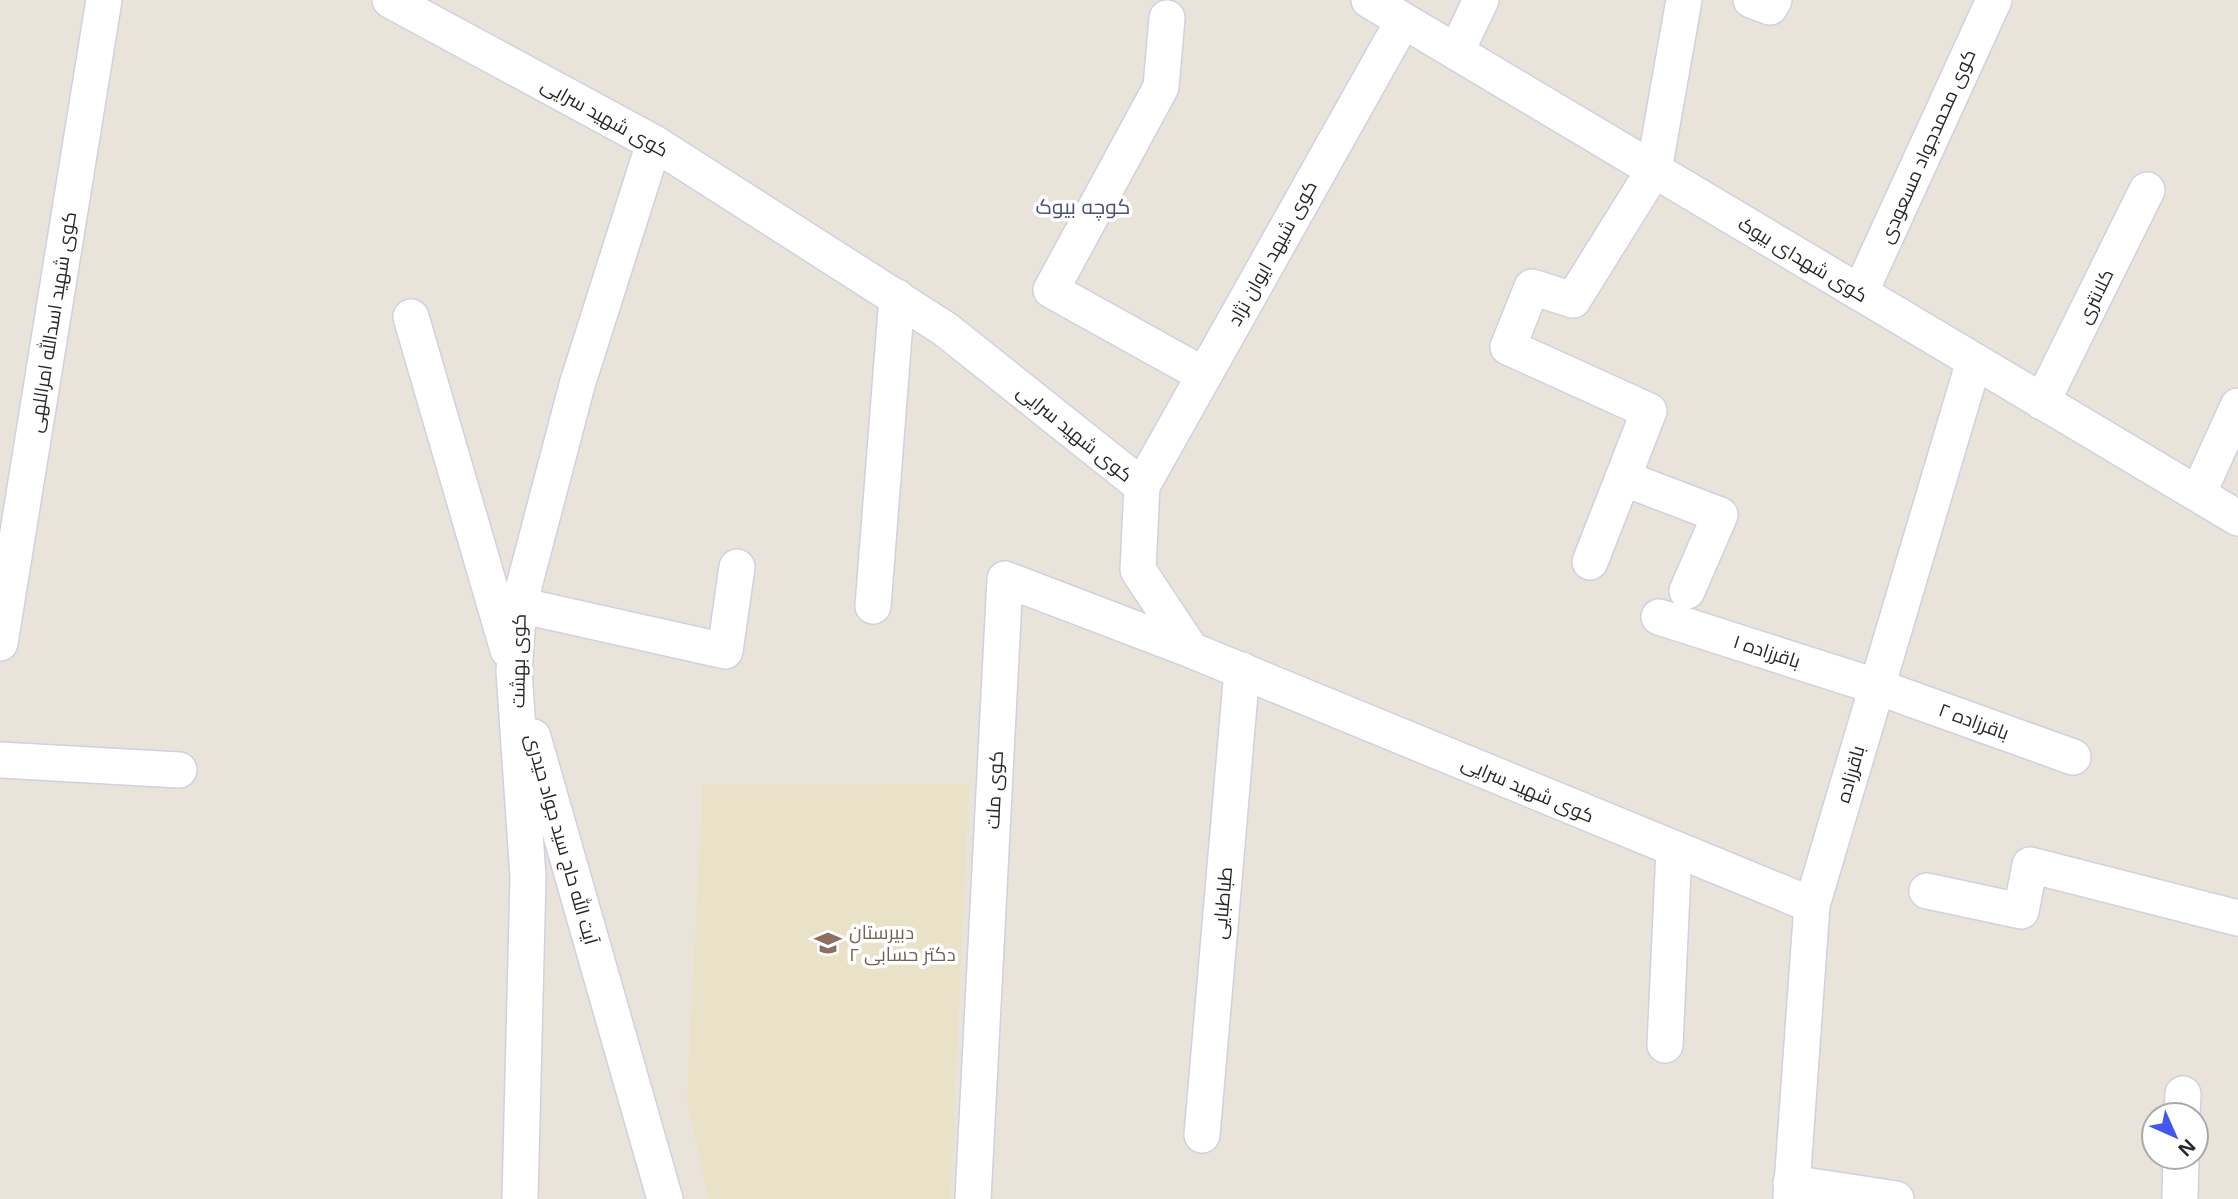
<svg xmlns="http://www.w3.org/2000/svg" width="2238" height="1199" font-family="'Noto Sans',Cairo,sans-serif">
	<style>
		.education { fill: #eae1c9 }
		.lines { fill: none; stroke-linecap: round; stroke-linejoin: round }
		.street-casing { stroke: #cfd1e0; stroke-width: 38 }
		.street { stroke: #fff; stroke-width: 35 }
		.labels { text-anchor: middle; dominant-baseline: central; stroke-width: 7; stroke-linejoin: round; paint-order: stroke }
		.street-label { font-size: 19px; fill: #272727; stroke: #fff }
		.education-label { font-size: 19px; fill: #785e54; stroke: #fff; text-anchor: start }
		.neighbourhood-label { font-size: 21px; fill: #4b5074; stroke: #fff }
	</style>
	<rect width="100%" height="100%" fill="#e9e3d9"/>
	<path class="education" d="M 969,784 L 950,1199 L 709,1199 L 687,1101 L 703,785 Z"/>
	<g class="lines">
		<g class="street-casing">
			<g id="street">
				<path d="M 390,0 L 654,143 L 945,329 L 1142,486 L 1138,570 L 1191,650 L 1812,905"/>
				<path d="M 1369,0 L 2238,518"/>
				<path d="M 1751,0 L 1770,7 L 1774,0"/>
				<path d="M 1167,18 L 1161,87 L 1051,290 L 1204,375"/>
				<path d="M 1456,52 L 1481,0"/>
				<path d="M 1860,293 L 1994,0"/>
				<path d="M 411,317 L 508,650"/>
				<path d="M 2042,402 L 2147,190"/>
				<path d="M 1623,478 L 1720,515 L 1687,591"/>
				<path d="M 1142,486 L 1403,21"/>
				<path d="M 2198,494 L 2238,406"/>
				<path d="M 1590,562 L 1649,411 L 1508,347 L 1532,287 L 1573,300 L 1654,170 L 1684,0"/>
				<path d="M 519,605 L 725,651 L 737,567"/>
				<path d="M 873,606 L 897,297"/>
				<path d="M 1659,617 L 1875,686 L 2073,757"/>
				<path d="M 0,643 L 104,0"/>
				<path d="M 533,737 L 665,1199"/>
				<path d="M 0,760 L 179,770"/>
				<path d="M 1927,891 L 2021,911 L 2030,865 L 2238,918"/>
				<path d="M 1665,1045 L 1674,850"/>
				<path d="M 2182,1115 L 2183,1094"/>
				<path d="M 1202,1135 L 1242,670"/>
				<path d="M 1791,1183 L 1896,1199"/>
				<path d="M 520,1199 L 528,877 L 514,671 L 519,605 L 577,385 L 654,143"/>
				<path d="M 973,1199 L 1005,579 L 1191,650"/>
				<path d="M 1791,1199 L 1812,905 L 1974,361"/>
				<path d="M 2180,1199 L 2181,1157"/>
			</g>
		</g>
		<use href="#street" class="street"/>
	</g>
	<defs>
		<g id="school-bare" transform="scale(2.1)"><path d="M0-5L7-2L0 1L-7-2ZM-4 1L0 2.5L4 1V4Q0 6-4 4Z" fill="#8d6e63" stroke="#fff" stroke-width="2.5" paint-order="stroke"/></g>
	</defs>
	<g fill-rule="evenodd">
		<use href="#school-bare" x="828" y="943"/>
	</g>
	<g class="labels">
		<g class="street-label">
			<text transform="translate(605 117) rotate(29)">کوی شهید سرایی</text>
			<text transform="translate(1927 146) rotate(-66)">کوی محمدجواد مسعودی</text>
			<text transform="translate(1272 253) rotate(-61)">کوی شیهد ایوان نژاد</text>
			<text transform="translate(1803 259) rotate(31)">کوی شهدای بیوک</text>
			<text transform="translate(2095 296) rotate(-64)">کلانتری</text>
			<text transform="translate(52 322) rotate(-81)">کوی شهید اسدالله امراللهی</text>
			<text transform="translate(1075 433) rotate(39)">کوی شهید سرایی</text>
			<text transform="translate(1767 651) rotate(18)">باقرزاده ۱</text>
			<text transform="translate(518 661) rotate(-89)">کوی بهشت</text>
			<text transform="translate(1974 721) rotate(20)">باقرزاده ۲</text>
			<text transform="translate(1850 774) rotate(-74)">باقرزاده</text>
			<text transform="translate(1528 789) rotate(23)">کوی شهید سرایی</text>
			<text transform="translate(994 790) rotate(-87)">کوی ملت</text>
			<text transform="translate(562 839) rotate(74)">آیت الله حاج سید جواد حیدری</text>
			<text transform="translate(1222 903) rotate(-85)">طباطبایی</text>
		</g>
		<g class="education-label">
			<text x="849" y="932">دبیرستان<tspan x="849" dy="22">دکتر حسابی ۲</tspan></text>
		</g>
		<g class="neighbourhood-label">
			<text x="1083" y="206">کوچه بیوک</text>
		</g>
	</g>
	<g transform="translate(2175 1136) rotate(135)"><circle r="33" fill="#ffffff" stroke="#a9a9a9" stroke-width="2"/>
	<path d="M0-5L12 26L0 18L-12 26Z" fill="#4158ee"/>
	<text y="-10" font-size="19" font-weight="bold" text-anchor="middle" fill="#272727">N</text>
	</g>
</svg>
